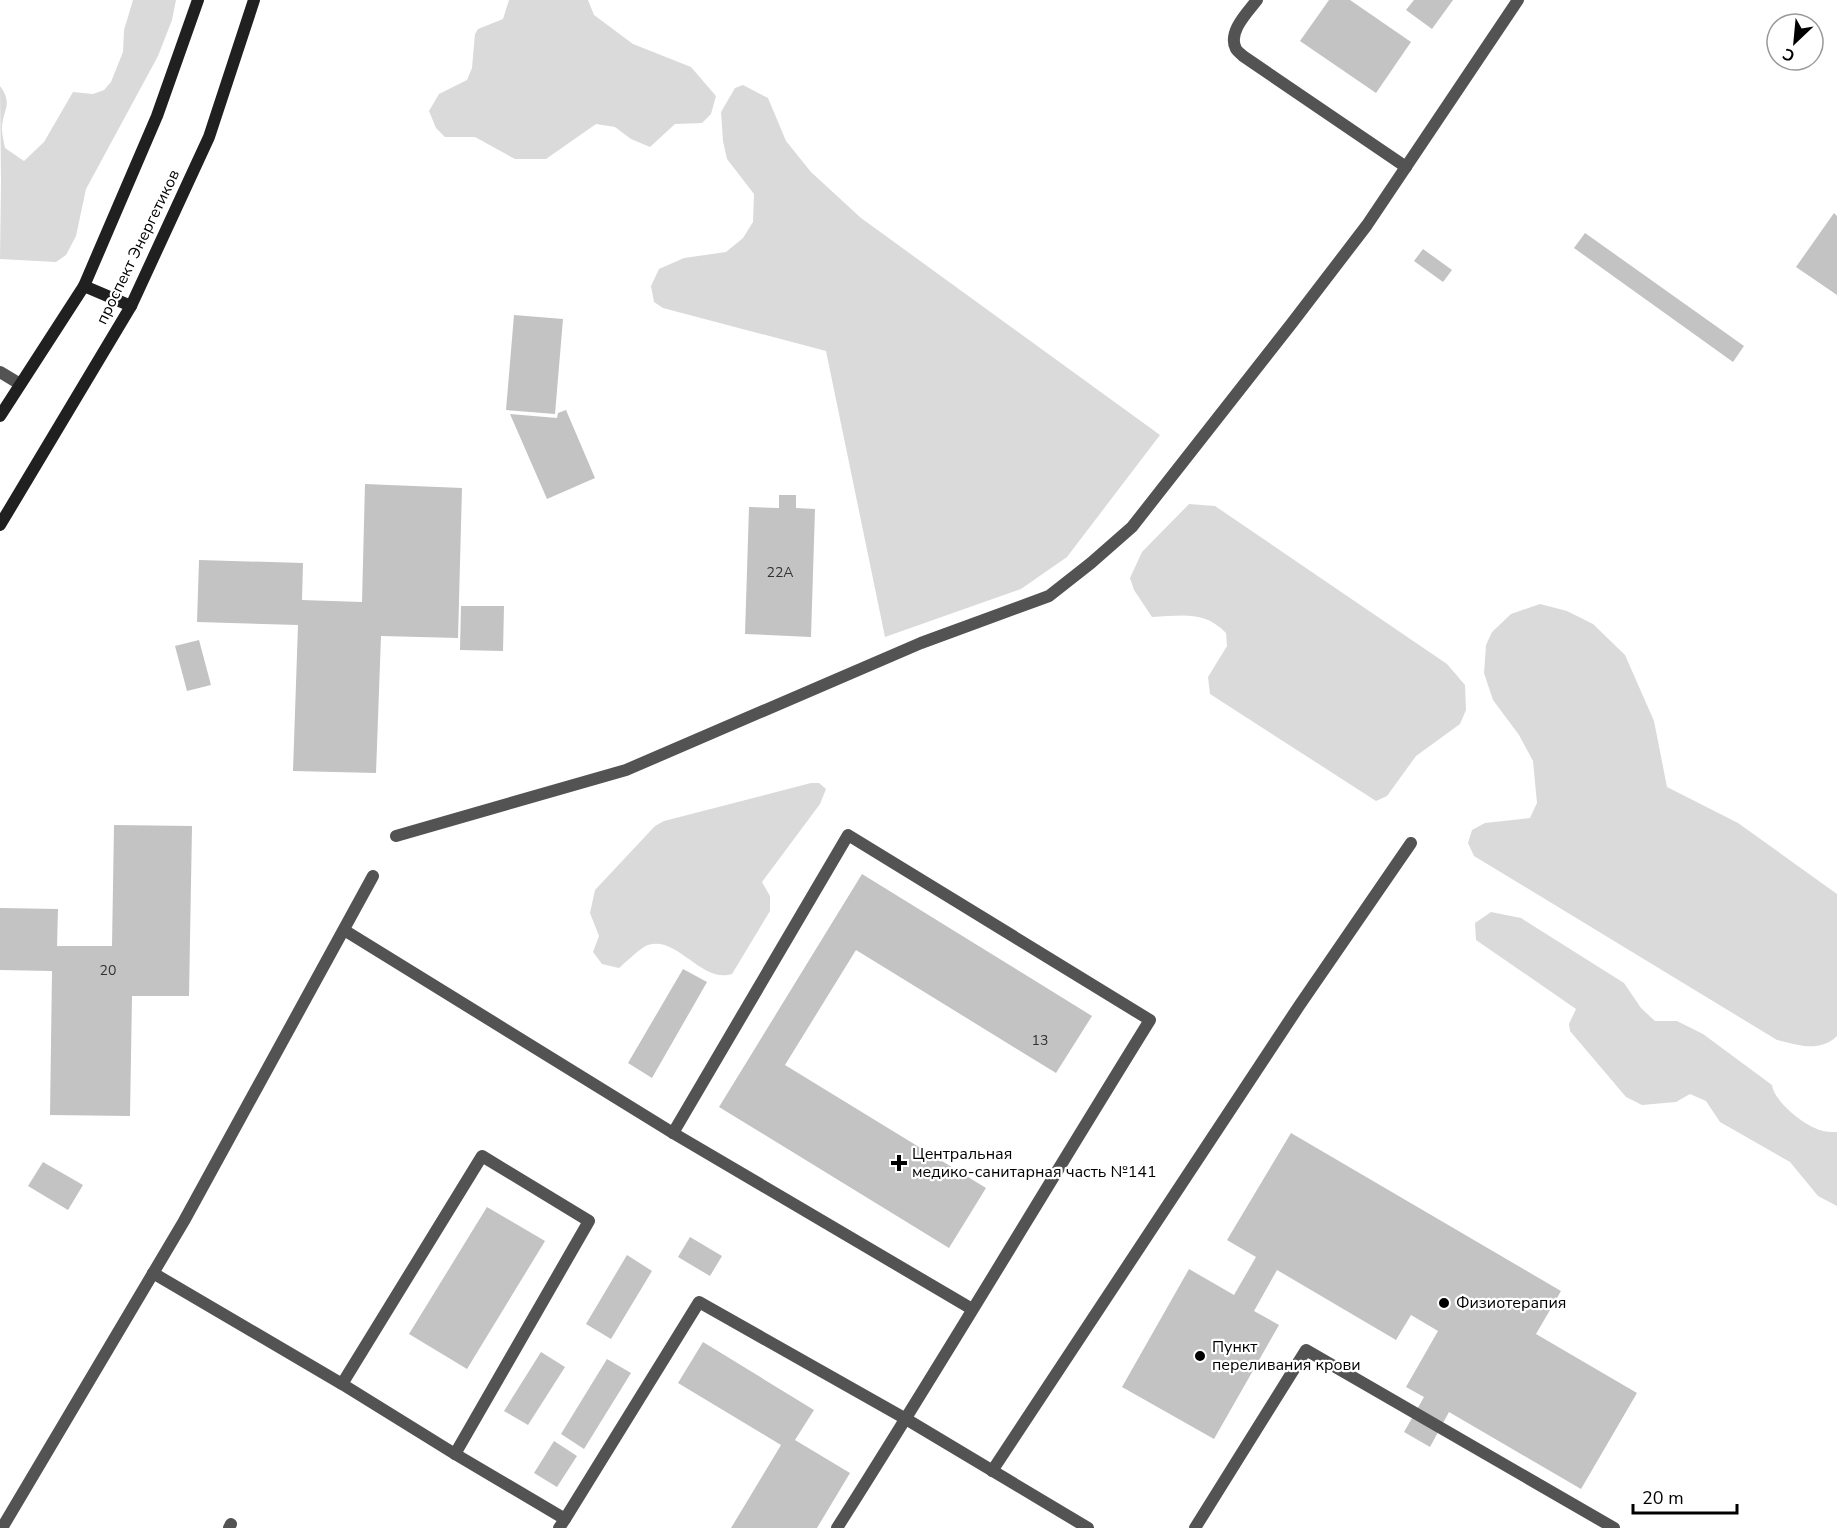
<svg xmlns="http://www.w3.org/2000/svg" width="1837" height="1528" font-family="'Nunito Sans',sans-serif">
	<style>
		.green { fill: #dadada }
		.building { fill: #c3c3c3 }
		.lines { fill: none; stroke-linecap: round; stroke-linejoin: round }
		.lane { stroke: #535353; stroke-width: 12 }
		.street { stroke: #535353; stroke-width: 12 }
		.secondary { stroke: #202020; stroke-width: 12 }
		.poi-dot { fill: #000; stroke: #fff; stroke-width: 2 }
		.labels { text-anchor: middle; dominant-baseline: central; stroke-width: 4.5; stroke-linejoin: round; paint-order: stroke }
		.number-label { font-size: 14px; fill: #313131 }
		.street-label { font-size: 16px; fill: #000; stroke: #fff }
		.poi-label { font-size: 16px; fill: #000; stroke: #fff; text-anchor: start }
	</style>
	<rect width="100%" height="100%" fill="#fff"/>
	<g class="green">
		<path d="M 133,0 L 176,0 L 172,20 L 158,56 L 86,189 L 76,236 L 66,255 L 56,262 L 0,259 L 1,183 L 0,86 C 14,105 2,110 2,129 C 2,135 4,142 5,148 L 24,161 L 44,142 L 73,92 L 93,94 L 104,90 L 111,82 L 123,52 L 124,30 Z"/>
		<path d="M 509,0 L 588,0 L 594,15 L 633,44 L 691,67 L 716,96 L 711,114 L 702,123 L 675,124 L 650,147 L 631,139 L 615,127 L 596,124 L 546,159 L 515,159 L 475,137 L 445,137 L 436,128 L 429,111 L 439,94 L 467,80 L 472,68 L 475,34 L 478,29 L 503,19 Z"/>
		<path d="M 743,85 L 768,98 L 786,141 L 811,172 L 861,218 L 1160,435 L 1067,557 L 1021,589 L 885,637 L 826,351 L 663,308 L 654,302 L 651,286 L 659,269 L 684,258 L 726,252 L 743,238 L 753,222 L 754,194 L 727,159 L 723,141 L 721,112 L 735,88 Z"/>
		<path d="M 1189,504 L 1215,506 L 1447,664 L 1465,685 L 1466,710 L 1460,724 L 1416,756 L 1387,796 L 1376,801 L 1210,694 L 1208,677 L 1227,646 L 1226,633 C 1204,610 1181,616 1152,617 L 1134,590 L 1130,578 L 1142,552 Z"/>
		<path d="M 1540,604 L 1567,611 L 1593,624 L 1625,655 L 1654,721 L 1667,787 L 1738,823 L 1837,894 L 1837,1036 C 1819,1053 1798,1045 1777,1040 L 1474,856 L 1468,843 L 1472,830 L 1485,823 L 1530,818 L 1537,803 L 1533,761 L 1519,735 L 1493,700 L 1484,673 L 1486,645 L 1492,632 L 1511,614 Z"/>
		<path d="M 811,783 L 819,783 L 826,789 L 820,804 L 762,882 L 770,896 L 770,911 L 732,974 C 702,984 677,935 648,945 C 640,948 626,962 619,968 L 602,964 L 593,952 L 599,936 L 590,913 L 595,890 L 655,826 L 664,821 Z"/>
		<path d="M 1491,912 L 1521,918 L 1624,983 L 1641,1008 L 1655,1021 L 1677,1021 L 1703,1034 L 1772,1085 C 1774,1102 1806,1127 1823,1131 C 1827,1132 1833,1132 1837,1132 L 1837,1206 L 1818,1196 L 1790,1162 L 1720,1122 L 1706,1101 L 1690,1094 L 1676,1102 L 1642,1105 L 1626,1097 L 1570,1031 L 1569,1024 L 1576,1009 L 1476,940 L 1475,923 Z"/>
	</g>
	<g class="building">
		<path d="M 1329,0 L 1350,0 L 1411,42 L 1376,93 L 1300,41 Z"/>
		<path d="M 1414,0 L 1453,0 L 1432,29 L 1406,10 Z"/>
		<path d="M 1834,213 L 1837,216 L 1837,295 L 1796,267 Z"/>
		<path d="M 1585,233 L 1744,346 L 1733,362 L 1574,248 Z"/>
		<path d="M 1423,249 L 1452,270 L 1443,282 L 1414,261 Z"/>
		<path d="M 514,315 L 563,319 L 555,414 L 506,410 Z"/>
		<path d="M 566,410 L 595,478 L 547,499 L 510,414 L 557,418 L 558,413 Z"/>
		<path d="M 365,484 L 462,488 L 458,638 L 381,636 L 376,773 L 293,771 L 298,625 L 197,622 L 199,560 L 303,563 L 302,600 L 362,602 Z"/>
		<path d="M 779,495 L 796,495 L 796,508 L 815,509 L 811,637 L 745,634 L 749,507 L 779,508 Z"/>
		<path d="M 461,606 L 504,606 L 503,651 L 460,650 Z"/>
		<path d="M 199,640 L 211,685 L 187,691 L 175,646 Z"/>
		<path d="M 114,825 L 192,826 L 189,996 L 132,996 L 130,1116 L 50,1115 L 52,971 L 0,970 L 0,908 L 58,909 L 57,946 L 112,946 Z"/>
		<path d="M 862,874 L 1092,1016 L 1056,1073 L 856,950 L 785,1065 L 986,1188 L 949,1248 L 719,1107 Z"/>
		<path d="M 683,969 L 707,982 L 652,1078 L 628,1063 Z"/>
		<path d="M 1291,1133 L 1561,1291 L 1536,1334 L 1637,1393 L 1581,1489 L 1449,1412 L 1430,1447 L 1404,1432 L 1424,1397 L 1406,1387 L 1438,1331 L 1411,1315 L 1396,1340 L 1277,1270 L 1254,1311 L 1279,1325 L 1214,1439 L 1122,1387 L 1189,1269 L 1234,1295 L 1256,1257 L 1227,1240 Z"/>
		<path d="M 43,1162 L 83,1185 L 68,1210 L 28,1186 Z"/>
		<path d="M 487,1207 L 545,1241 L 467,1369 L 409,1334 Z"/>
		<path d="M 690,1237 L 722,1256 L 710,1276 L 678,1257 Z"/>
		<path d="M 627,1255 L 652,1271 L 611,1339 L 586,1324 Z"/>
		<path d="M 703,1342 L 814,1410 L 795,1440 L 850,1473 L 817,1528 L 731,1528 L 781,1445 L 678,1383 Z"/>
		<path d="M 541,1352 L 565,1367 L 528,1425 L 504,1411 Z"/>
		<path d="M 607,1359 L 631,1373 L 584,1449 L 561,1434 Z"/>
		<path d="M 554,1441 L 577,1456 L 557,1487 L 534,1473 Z"/>
	</g>
	<g class="lines">
		<g class="lane">
			<path d="M 1257,0 C 1248,12 1227,32 1236,49 C 1238,52 1241,54 1243,56 L 1406,167"/>
			<path d="M 396,836 L 626,770 L 921,643 L 1049,596 L 1091,563 L 1132,527 L 1292,323 L 1367,225 L 1518,0"/>
			<path d="M 344,930 L 673,1133 L 972,1309"/>
			<path d="M 673,1133 L 848,835 L 1150,1020 C 1045,1189 944,1360 837,1528"/>
			<path d="M 153,1273 L 342,1384 L 455,1454 L 565,1519 L 559,1528"/>
			<path d="M 342,1384 L 482,1156 L 589,1221 L 455,1454"/>
			<path d="M 992,1471 L 1299,1006 L 1411,843"/>
			<path d="M 565,1519 L 699,1302 L 906,1419 L 1088,1528"/>
			<path d="M 229,1528 L 231,1524"/>
			<path d="M 1195,1528 L 1306,1350 L 1614,1528"/>
		</g>
		<g class="street">
			<path d="M 0,372 L 20,384"/>
			<path d="M 2,1528 L 184,1221 L 373,876"/>
		</g>
		<g class="secondary">
			<path d="M 84,286 L 131,306"/>
			<path d="M 0,416 L 84,286 L 157,116 L 198,0"/>
			<path d="M 0,525 L 131,306 L 209,137 L 254,0"/>
		</g>
	</g>
	<g class="poi-dot">
		<path d="M896 1154h6v6h6v6h-6v6h-6v-6h-6v-6h6z"/>
		<circle cx="1444" cy="1303" r="6"/>
		<circle cx="1200" cy="1356" r="6"/>
	</g>
	<g class="labels">
		<g class="number-label">
			<text x="780" y="572">22А</text>
			<text x="108" y="970">20</text>
			<text x="1040" y="1040">13</text>
		</g>
		<g class="street-label">
			<text transform="translate(138 247) rotate(-64)">проспект Энергетиков</text>
		</g>
		<g class="poi-label">
			<text x="912" y="1154">Центральная<tspan x="912" dy="18">медико-санитарная часть №141</tspan></text>
			<text x="1456" y="1303">Физиотерапия</text>
			<text x="1212" y="1347">Пункт<tspan x="1212" dy="18">переливания крови</tspan></text>
		</g>
	</g>
	<g transform="translate(1795 42) rotate(206)"><circle r="28" fill="#ffffff" stroke="#999999" stroke-width="1.5"/>
	<path d="M0-4.5L10 22L0 15L-10 22Z" fill="#000000"/>
	<text y="-9" font-size="16" font-weight="bold" text-anchor="middle" fill="#000000">С</text>
	</g>
	<path d="M1633 1504v9h104v-9" fill="none" stroke="#000000" stroke-width="3"/>
	<text x="1642" y="1504" font-size="18" fill="#000000" stroke="#ffffff" stroke-width="4.5" paint-order="stroke">20 m</text>
</svg>
